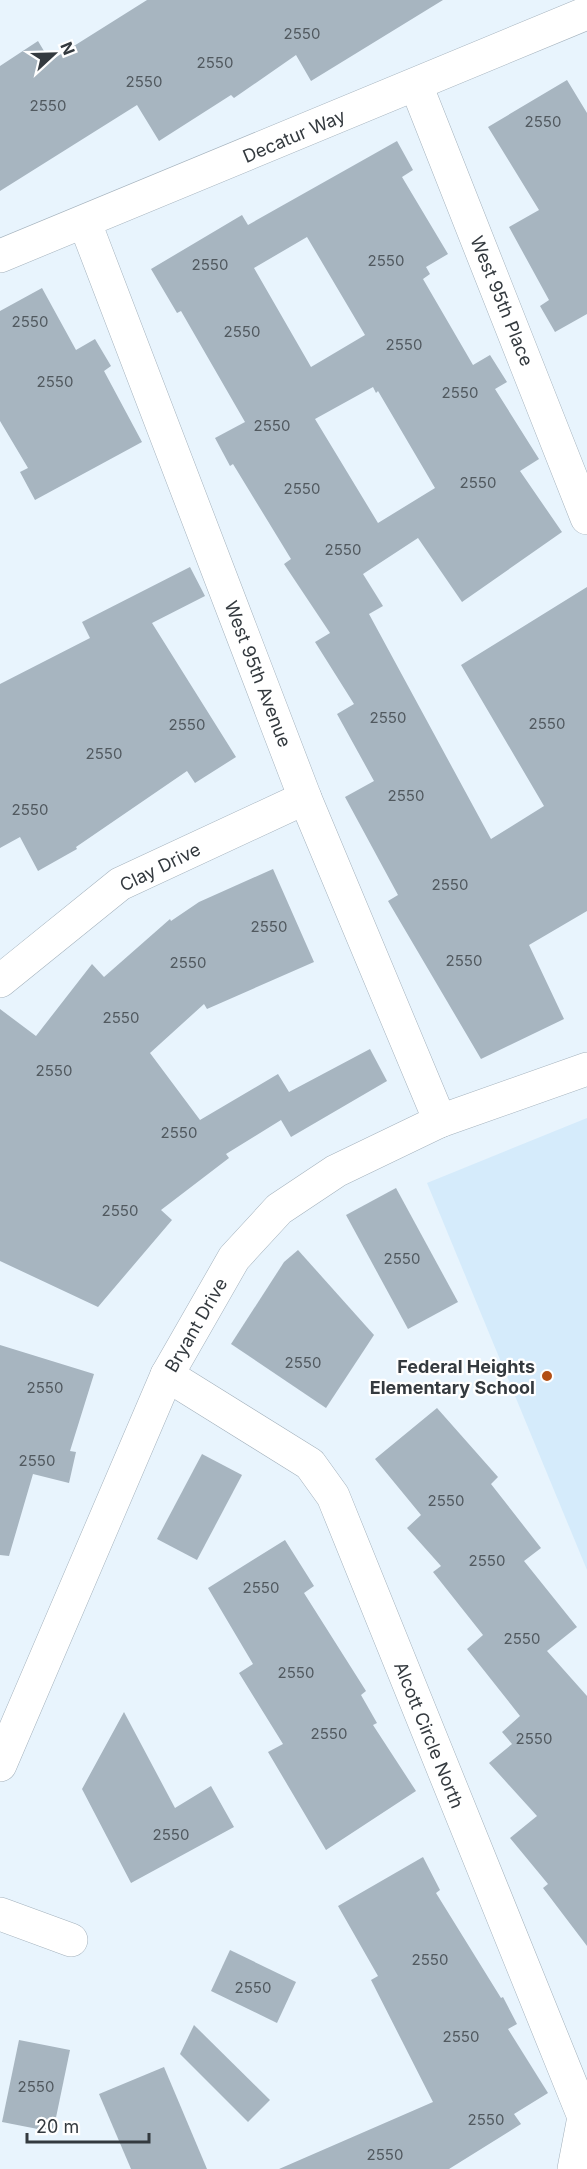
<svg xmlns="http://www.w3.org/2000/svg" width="587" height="2169" font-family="Inter,sans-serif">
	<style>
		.built { fill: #d5ebfb }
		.building { fill: #a7b5c0; fill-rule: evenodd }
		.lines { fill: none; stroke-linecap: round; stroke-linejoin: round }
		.minor-casing { stroke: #a4b2bd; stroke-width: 34 }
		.minor { stroke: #fff; stroke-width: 33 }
		.poi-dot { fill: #b24f15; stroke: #fff; stroke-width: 2 }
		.labels { text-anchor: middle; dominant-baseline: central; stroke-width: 4.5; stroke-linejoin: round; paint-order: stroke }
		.number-label { font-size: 15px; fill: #51595f }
		.street-label { font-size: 18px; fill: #343a3f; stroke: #fff }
		.poi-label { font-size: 18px; font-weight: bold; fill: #343a3f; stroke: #fff; text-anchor: end }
	</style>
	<rect width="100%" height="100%" fill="#e8f4fd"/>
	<path class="built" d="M 587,1118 L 587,1570 L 427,1183 Z"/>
	<g class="building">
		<path d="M 147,0 L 443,0 L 311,81 L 296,55 L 234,98 L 231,95 L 159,141 L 137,105 L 0,191 L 0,66 L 38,41 L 50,61 Z"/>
		<path d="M 567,80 L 587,113 L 587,314 L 555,332 L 540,306 L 549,300 L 509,227 L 539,210 L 488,127 Z"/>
		<path d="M 397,141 L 413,170 L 402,177 L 448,254 L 426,267 L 430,274 L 423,279 L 473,365 L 490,355 L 507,382 L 495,389 L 539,459 L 520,471 L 562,532 L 462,602 L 418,538 L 363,574 L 383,606 L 369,614 L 491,839 L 544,806 L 461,665 L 587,587 L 587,911 L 529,945 L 564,1019 L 481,1059 L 388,901 L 398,895 L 345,797 L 374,781 L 337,714 L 354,704 L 315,642 L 330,633 L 284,564 L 291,559 L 233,464 L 230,466 L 215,438 L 245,422 L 181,311 L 177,313 L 151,269 L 242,215 L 248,225 ZM 307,237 L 365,335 L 311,367 L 254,268 ZM 373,387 L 376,393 L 378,391 L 435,488 L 378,523 L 315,419 Z"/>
		<path d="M 42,288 L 76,350 L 95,339 L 111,366 L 104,371 L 142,442 L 35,500 L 20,472 L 28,468 L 0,421 L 0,311 Z"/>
		<path d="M 190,567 L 205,596 L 152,623 L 236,757 L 195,783 L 187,771 L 76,847 L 77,849 L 38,871 L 20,837 L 0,848 L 0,684 L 90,638 L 82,622 Z"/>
		<path d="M 273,869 L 314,962 L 207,1009 L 204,1004 L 150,1053 L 200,1120 L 278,1074 L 289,1092 L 370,1049 L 387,1081 L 291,1137 L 281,1120 L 226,1154 L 229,1158 L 161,1210 L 172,1220 L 98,1307 L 0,1261 L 0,1009 L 36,1036 L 92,964 L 104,977 L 170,919 L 171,921 L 199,902 Z"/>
		<path d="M 396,1188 L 458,1302 L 408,1329 L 346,1215 Z"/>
		<path d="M 298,1250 L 374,1335 L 326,1408 L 231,1344 L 284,1262 Z"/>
		<path d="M 0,1345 L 94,1374 L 70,1451 L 76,1452 L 69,1483 L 33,1474 L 9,1556 L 0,1555 Z"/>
		<path d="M 437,1408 L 498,1477 L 491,1484 L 541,1548 L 524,1561 L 577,1627 L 547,1651 L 587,1696 L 587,1946 L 543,1888 L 548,1884 L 510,1838 L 537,1816 L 489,1763 L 512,1744 L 502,1732 L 520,1716 L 467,1649 L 483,1635 L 433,1572 L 441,1566 L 407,1528 L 421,1515 L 375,1459 Z"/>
		<path d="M 202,1454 L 242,1475 L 197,1560 L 157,1539 Z"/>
		<path d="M 285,1540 L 314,1586 L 304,1593 L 366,1691 L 361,1695 L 377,1723 L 373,1725 L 416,1791 L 326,1850 L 268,1752 L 283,1744 L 239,1673 L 253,1664 L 208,1588 Z"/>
		<path d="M 124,1712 L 175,1808 L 211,1786 L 234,1827 L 131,1883 L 82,1789 Z"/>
		<path d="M 423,1857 L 440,1890 L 436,1893 L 501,1998 L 503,1997 L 517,2024 L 508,2029 L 548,2093 L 514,2114 L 521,2124 L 449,2169 L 279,2169 L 433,2102 L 371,1980 L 378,1976 L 338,1906 Z"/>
		<path d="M 230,1950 L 296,1982 L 277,2023 L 211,1991 Z"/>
		<path d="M 194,2025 L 270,2100 L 248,2122 L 180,2054 Z"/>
		<path d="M 19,2040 L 70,2050 L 53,2132 L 2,2122 Z"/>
		<path d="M 164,2067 L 207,2169 L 131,2169 L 99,2094 Z"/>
	</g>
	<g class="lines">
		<g class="minor-casing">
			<g id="minor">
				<path d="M 416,85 L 587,518"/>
				<path d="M 85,223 L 305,798 L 440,1121"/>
				<path d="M 0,256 L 587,13"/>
				<path d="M 0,981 L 120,884 L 305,798"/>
				<path d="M 167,1375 L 310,1464 L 333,1496 L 584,2117 L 574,2169"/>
				<path d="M 0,1765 L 167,1375 L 234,1258 L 279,1209 L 336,1171 L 440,1121 L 587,1069"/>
				<path d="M 0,1914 L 71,1940"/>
			</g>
		</g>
		<use href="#minor" class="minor"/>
	</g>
	<circle class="poi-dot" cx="547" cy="1376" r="6"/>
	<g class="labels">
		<g class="number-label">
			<text x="302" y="33">2550</text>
			<text x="215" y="62">2550</text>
			<text x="144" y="81">2550</text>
			<text x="48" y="105">2550</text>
			<text x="543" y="121">2550</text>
			<text x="386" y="260">2550</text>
			<text x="210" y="264">2550</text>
			<text x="30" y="321">2550</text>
			<text x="242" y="331">2550</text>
			<text x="404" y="344">2550</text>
			<text x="55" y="381">2550</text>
			<text x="460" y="392">2550</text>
			<text x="272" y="425">2550</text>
			<text x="478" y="482">2550</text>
			<text x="302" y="488">2550</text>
			<text x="343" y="549">2550</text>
			<text x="388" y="717">2550</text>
			<text x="547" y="723">2550</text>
			<text x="187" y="724">2550</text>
			<text x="104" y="753">2550</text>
			<text x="406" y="795">2550</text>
			<text x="30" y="809">2550</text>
			<text x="450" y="884">2550</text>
			<text x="269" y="926">2550</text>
			<text x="464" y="960">2550</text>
			<text x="188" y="962">2550</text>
			<text x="121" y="1017">2550</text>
			<text x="54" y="1070">2550</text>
			<text x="179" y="1132">2550</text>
			<text x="120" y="1210">2550</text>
			<text x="402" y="1258">2550</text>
			<text x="303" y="1362">2550</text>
			<text x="45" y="1387">2550</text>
			<text x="37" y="1460">2550</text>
			<text x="446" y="1500">2550</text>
			<text x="487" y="1560">2550</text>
			<text x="261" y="1587">2550</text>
			<text x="522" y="1638">2550</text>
			<text x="296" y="1672">2550</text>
			<text x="329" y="1733">2550</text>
			<text x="534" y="1738">2550</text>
			<text x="171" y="1834">2550</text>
			<text x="430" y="1959">2550</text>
			<text x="253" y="1987">2550</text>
			<text x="461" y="2036">2550</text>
			<text x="36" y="2086">2550</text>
			<text x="486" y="2119">2550</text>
			<text x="385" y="2154">2550</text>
		</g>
		<g class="street-label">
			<text transform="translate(294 136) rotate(-23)">Decatur Way</text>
			<text transform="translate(502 301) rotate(68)">West 95th Place</text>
			<text transform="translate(258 674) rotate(69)">West 95th Avenue</text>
			<text transform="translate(160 867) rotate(-26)">Clay Drive</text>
			<text transform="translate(196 1325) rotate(-60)">Bryant Drive</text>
			<text transform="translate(429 1735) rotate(68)">Alcott Circle North</text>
		</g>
		<g class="poi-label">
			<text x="535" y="1366">Federal Heights<tspan x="535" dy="21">Elementary School</tspan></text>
		</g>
	</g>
	<g transform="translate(54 54) rotate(68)" stroke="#ffffff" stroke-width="4.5" paint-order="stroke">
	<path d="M0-4.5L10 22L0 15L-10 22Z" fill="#343a3f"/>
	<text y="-9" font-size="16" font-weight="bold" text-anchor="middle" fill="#343a3f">N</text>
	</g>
	<path d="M27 2133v9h122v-9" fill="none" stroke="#343a3f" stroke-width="3"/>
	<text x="36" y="2133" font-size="18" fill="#343a3f" stroke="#ffffff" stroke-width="4.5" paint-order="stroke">20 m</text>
</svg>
